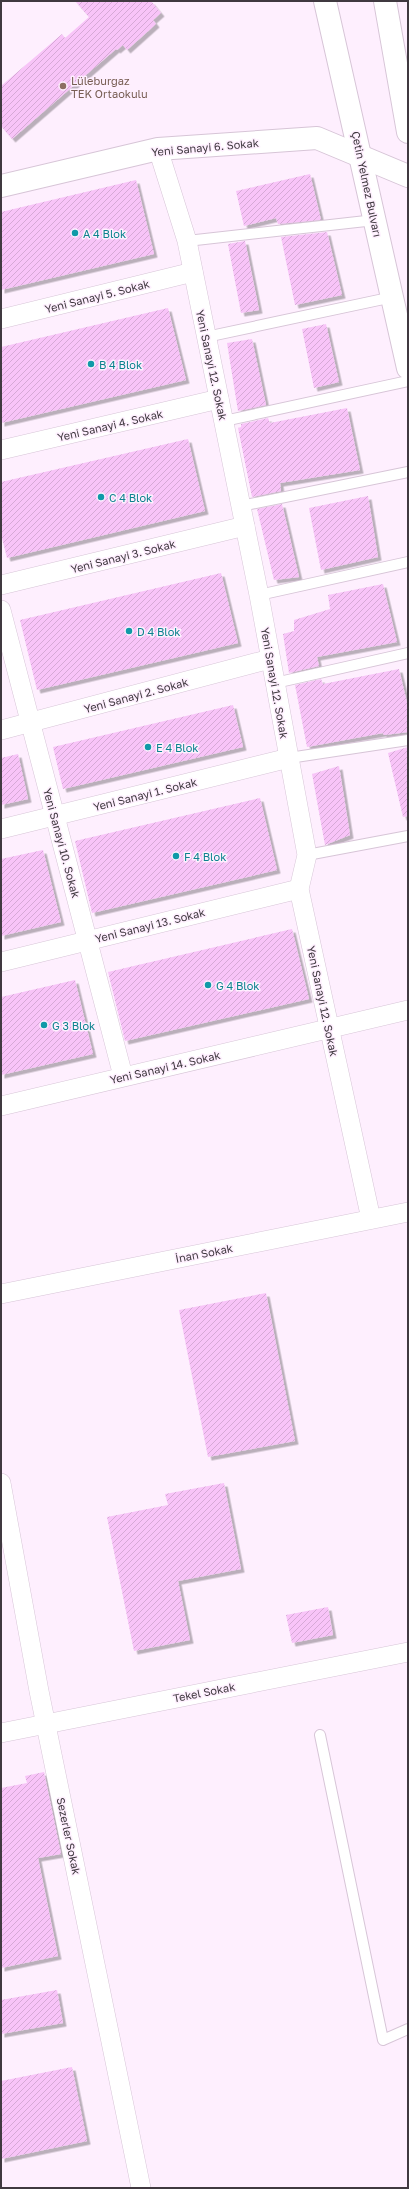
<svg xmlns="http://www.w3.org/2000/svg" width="409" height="2189" font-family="'Golos Text',sans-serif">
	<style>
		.building { fill: url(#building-hatch); filter: url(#shadow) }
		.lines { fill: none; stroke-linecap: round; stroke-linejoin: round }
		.service-casing { stroke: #d7c5d7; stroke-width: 12 }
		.minor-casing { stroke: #d7c5d7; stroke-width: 20 }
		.tertiary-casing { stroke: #d7c5d7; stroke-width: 24 }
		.service { stroke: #fff; stroke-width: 10 }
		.minor { stroke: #fff; stroke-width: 19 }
		.tertiary { stroke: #fff; stroke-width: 22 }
		.education-dot { fill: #8d6e63; stroke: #feeffe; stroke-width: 1.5 }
		.culture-dot { fill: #0f9aa8; stroke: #feeffe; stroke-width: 1.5 }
		.labels { text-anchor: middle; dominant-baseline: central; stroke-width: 3; stroke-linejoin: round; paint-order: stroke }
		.education-label { font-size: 11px; fill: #785e54; stroke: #feeffe; text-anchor: start }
		.street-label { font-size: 11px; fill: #403940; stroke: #feeffe }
		.culture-label { font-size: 11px; fill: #0d838f; stroke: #feeffe; text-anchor: start }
	</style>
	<defs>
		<pattern id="building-hatch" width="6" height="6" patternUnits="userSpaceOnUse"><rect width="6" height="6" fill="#f8c4f8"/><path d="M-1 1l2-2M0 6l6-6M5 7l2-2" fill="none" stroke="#d6a9d6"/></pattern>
		<filter id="shadow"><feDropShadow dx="3.5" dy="3.5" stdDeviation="0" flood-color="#0004"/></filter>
	</defs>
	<rect width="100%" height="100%" fill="#feeffe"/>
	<g class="building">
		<path d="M 75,1 L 151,1 L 161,13 L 153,20 L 156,24 L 127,50 L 123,45 L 117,50 L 116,49 L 12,139 L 1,126 L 1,86 L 62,34 L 65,38 L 89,17 Z"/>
		<path d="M 310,174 L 321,220 L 278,224 L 276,218 L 244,226 L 236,191 Z"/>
		<path d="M 136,180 L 154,254 L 1,290 L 1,212 Z"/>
		<path d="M 327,232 L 342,295 L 295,305 L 281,237 Z"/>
		<path d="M 245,241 L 259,310 L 241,313 L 228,244 Z"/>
		<path d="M 168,308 L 186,380 L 1,423 L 1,347 Z"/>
		<path d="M 326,324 L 339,382 L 314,388 L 302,329 Z"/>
		<path d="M 252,339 L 266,405 L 238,411 L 227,343 Z"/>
		<path d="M 347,408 L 360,470 L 280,483 L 281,491 L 252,497 L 238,428 L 241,427 L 241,424 L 268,418 L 270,423 Z"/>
		<path d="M 188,439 L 205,511 L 7,558 L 1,534 L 1,482 Z"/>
		<path d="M 368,496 L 378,557 L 321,570 L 309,508 Z"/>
		<path d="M 282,504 L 299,577 L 274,580 L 257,509 Z"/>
		<path d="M 221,573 L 238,643 L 37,690 L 20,620 Z"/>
		<path d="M 383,584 L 397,642 L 317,657 L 319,666 L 289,673 L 283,634 L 294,631 L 294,620 L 330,609 L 328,595 Z"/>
		<path d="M 399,669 L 408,707 L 408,732 L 384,735 L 383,733 L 307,747 L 295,685 L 321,679 L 323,684 Z"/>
		<path d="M 233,705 L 243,747 L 63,789 L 53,747 Z"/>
		<path d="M 408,747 L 408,816 L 403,817 L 388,753 Z"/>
		<path d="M 18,754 L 28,799 L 1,805 L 1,758 Z"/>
		<path d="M 339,766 L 350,835 L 325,845 L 312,774 Z"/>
		<path d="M 260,798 L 277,870 L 92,913 L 75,841 Z"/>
		<path d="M 43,850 L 61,922 L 1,936 L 1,859 Z"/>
		<path d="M 292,929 L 309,999 L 125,1041 L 108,972 Z"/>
		<path d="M 75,980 L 93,1054 L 1,1075 L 1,997 Z"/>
		<path d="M 266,1293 L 295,1441 L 208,1457 L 179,1310 Z"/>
		<path d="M 224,1483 L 241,1569 L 178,1581 L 190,1640 L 134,1651 L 107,1517 L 168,1505 L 165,1494 Z"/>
		<path d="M 328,1607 L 333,1635 L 292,1643 L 286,1615 Z"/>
		<path d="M 44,1772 L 61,1854 L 38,1858 L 58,1956 L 1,1968 L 1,1788 L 27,1783 L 25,1776 Z"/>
		<path d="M 57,1990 L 63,2023 L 1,2034 L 1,2000 Z"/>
		<path d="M 72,2067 L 87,2141 L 1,2159 L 1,2081 Z"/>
	</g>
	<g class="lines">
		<g class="service-casing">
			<g id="service">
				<path d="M 187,241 L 375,220"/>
				<path d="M 206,337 L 393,297"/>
				<path d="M 224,421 L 408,381"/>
				<path d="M 241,506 L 408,472"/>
				<path d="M 259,595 L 408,562"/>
				<path d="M 275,683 L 408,653"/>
				<path d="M 289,758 L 408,740"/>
				<path d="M 307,855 L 408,836"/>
				<path d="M 320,1735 L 383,2040 L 408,2029"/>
			</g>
		</g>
		<g class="minor-casing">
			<g id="minor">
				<path d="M 158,149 L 187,241 L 259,595 L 307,855 L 299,889 L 371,1219"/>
				<path d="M 1,319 L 193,272"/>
				<path d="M 1,450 L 219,399"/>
				<path d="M 1,585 L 245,526"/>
				<path d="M 1,610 L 123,1076"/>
				<path d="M 1,730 L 270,659"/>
				<path d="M 1,829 L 289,758"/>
				<path d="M 1,962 L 299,889"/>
				<path d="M 1,1106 L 408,1010"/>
				<path d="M 1,1294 L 408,1212"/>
				<path d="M 1,1483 L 39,1691 L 141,2188"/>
				<path d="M 1,1733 L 408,1652"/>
			</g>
		</g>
		<g class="tertiary-casing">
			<g id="tertiary">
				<path d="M 325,1 L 408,368"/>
				<path d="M 385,1 L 408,132"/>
				<path d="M 1,186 L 158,149 L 317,138 L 408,176"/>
			</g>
		</g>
		<use href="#service" class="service"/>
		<use href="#minor" class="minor"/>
		<use href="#tertiary" class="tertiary"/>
	</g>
	<circle class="education-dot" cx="63" cy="86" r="4"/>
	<g class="culture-dot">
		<circle cx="75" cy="233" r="4"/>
		<circle cx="91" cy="364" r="4"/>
		<circle cx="101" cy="497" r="4"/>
		<circle cx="129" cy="631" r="4"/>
		<circle cx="148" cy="747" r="4"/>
		<circle cx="176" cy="856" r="4"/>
		<circle cx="208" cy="985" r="4"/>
		<circle cx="44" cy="1025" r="4"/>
	</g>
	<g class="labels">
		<g class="education-label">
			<text x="71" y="80">Lüleburgaz<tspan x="71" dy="13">TEK Ortaokulu</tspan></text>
		</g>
		<g class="street-label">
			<text transform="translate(205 147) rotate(-5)">Yeni Sanayi 6. Sokak</text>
			<text transform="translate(367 184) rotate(78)">Çetin Yelmez Bulvarı</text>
			<text transform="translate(97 296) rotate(-14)">Yeni Sanayi 5. Sokak</text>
			<text transform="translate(212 365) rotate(78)">Yeni Sanayi 12. Sokak</text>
			<text transform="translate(110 425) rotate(-13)">Yeni Sanayi 4. Sokak</text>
			<text transform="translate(123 556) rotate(-14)">Yeni Sanayi 3. Sokak</text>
			<text transform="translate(275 683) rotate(80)">Yeni Sanayi 12. Sokak</text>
			<text transform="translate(136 695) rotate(-15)">Yeni Sanayi 2. Sokak</text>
			<text transform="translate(145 794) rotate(-14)">Yeni Sanayi 1. Sokak</text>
			<text transform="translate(62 843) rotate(75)">Yeni Sanayi 10. Sokak</text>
			<text transform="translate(150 925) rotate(-14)">Yeni Sanayi 13. Sokak</text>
			<text transform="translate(323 1001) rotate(78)">Yeni Sanayi 12. Sokak</text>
			<text transform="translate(165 1067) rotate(-13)">Yeni Sanayi 14. Sokak</text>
			<text transform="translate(204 1253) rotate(-11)">İnan Sokak</text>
			<text transform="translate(204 1692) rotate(-11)">Tekel Sokak</text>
			<text transform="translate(69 1836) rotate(78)">Sezerler Sokak</text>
		</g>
		<g class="culture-label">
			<text x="83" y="233">A 4 Blok</text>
			<text x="99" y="364">B 4 Blok</text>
			<text x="109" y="497">C 4 Blok</text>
			<text x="137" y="631">D 4 Blok</text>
			<text x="156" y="747">E 4 Blok</text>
			<text x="184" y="856">F 4 Blok</text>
			<text x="216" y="985">G 4 Blok</text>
			<text x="52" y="1025">G 3 Blok</text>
		</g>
	</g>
	<rect width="409" height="2189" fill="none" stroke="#403940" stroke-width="4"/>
</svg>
